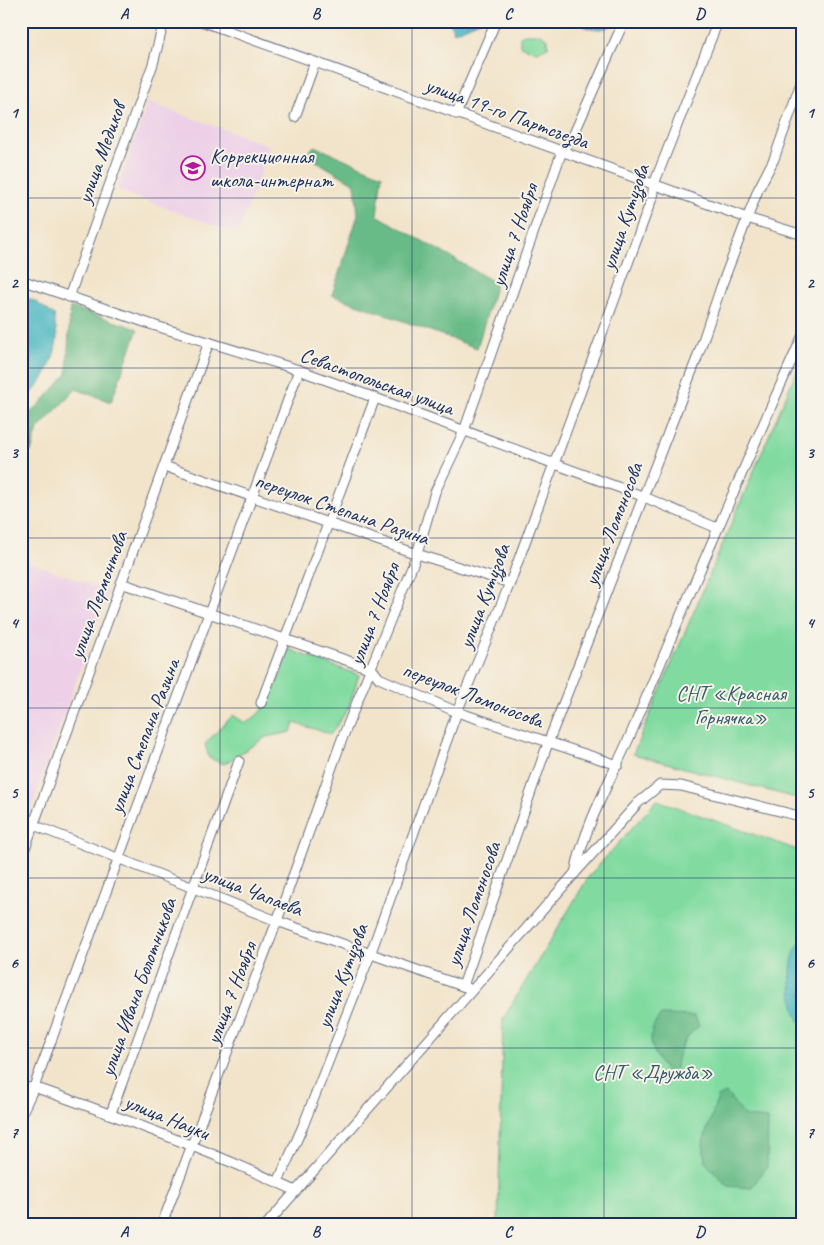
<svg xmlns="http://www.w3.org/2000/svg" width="824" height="1245" font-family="Caveat,sans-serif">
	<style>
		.built { fill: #edd0e8 }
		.green { fill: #81dba0; stroke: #4e857f }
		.forest { fill: #68bb86; stroke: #427572 }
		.water { fill: #48b7c1; stroke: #327390 }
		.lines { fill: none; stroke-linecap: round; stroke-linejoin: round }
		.minor-casing { stroke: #666e84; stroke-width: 11 }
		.minor { stroke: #fff; stroke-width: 9 }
		.grid { fill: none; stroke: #1b2f5e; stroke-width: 1; stroke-opacity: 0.55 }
		.labels { text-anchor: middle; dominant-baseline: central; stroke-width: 4; stroke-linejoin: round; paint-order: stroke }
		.street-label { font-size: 21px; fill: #1b2f5e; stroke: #f7f3e8 }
		.poi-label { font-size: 21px; fill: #1b2f5e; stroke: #f7f3e8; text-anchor: start }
		.park-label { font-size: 21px; fill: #345a6e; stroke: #f7f3e8 }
		.neatline { fill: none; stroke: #1b2f5e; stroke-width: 2 }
		.grid-label { font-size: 16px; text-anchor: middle; font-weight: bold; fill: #1b2f5e }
	</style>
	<rect width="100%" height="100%" fill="#f7f3e8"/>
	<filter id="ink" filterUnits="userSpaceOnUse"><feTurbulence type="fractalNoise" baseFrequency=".02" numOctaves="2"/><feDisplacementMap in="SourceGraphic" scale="10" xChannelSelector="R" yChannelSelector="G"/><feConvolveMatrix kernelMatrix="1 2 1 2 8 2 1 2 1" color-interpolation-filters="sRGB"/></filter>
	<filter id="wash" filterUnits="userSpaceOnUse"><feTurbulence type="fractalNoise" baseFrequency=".0096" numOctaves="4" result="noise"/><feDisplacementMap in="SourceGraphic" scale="20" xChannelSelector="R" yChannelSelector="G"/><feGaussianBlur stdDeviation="1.12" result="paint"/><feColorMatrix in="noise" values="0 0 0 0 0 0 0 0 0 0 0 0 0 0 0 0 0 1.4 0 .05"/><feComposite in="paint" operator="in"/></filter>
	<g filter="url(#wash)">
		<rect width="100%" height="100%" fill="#f2e4ca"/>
		<g class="built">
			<path d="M 148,102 L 270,146 L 238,234 L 117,190 Z"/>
			<path d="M 21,559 L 108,591 L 31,809 L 21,805 Z"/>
		</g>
		<g class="green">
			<path d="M 525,34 L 540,34 L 548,39 L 548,47 L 537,52 L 520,46 L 520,36 Z"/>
			<path d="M 803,356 L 803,800 L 633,754 Z"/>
			<path d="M 288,649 L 359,675 L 348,709 L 331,734 L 294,723 L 291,732 L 266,737 L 224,764 L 209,758 L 205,744 L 233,715 L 245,723 C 271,711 281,675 288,649 Z"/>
			<path d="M 657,800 L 803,852 L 803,1224 L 498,1224 L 503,1019 L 589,876 Z"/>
		</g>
		<g class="forest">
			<path d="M 314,146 L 382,175 L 377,215 L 496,283 L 477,348 L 332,295 L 358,215 L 355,184 L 306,155 Z"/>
			<path d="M 70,307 L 138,329 L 111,402 L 76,389 L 38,429 L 31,452 L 21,442 L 21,421 L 39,405 L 67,374 Z"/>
			<path d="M 661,1015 L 695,1016 L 699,1026 C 683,1037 674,1058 676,1077 L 670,1078 C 655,1056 641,1038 661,1015 Z"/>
			<path d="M 726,1093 L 746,1117 L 768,1119 L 767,1167 L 751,1188 L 728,1186 L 705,1162 L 703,1142 L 718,1097 Z"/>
		</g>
		<g class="water">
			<path d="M 449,21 L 480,21 L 454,32 Z"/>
			<path d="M 581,21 L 615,21 C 608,32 596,29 585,27 Z"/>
			<path d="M 21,295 L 36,302 L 54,315 C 54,322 57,331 57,338 C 55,362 40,389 21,403 Z"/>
			<path d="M 803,939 L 803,1021 L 799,1021 C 790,1001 785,955 803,939 Z"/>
		</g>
	</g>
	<g filter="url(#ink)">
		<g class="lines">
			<g class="minor-casing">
				<g id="minor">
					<path d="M 201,21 L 747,218 L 803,235"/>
					<path d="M 456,114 L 496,21"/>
					<path d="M 295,117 L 315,62"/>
					<path d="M 21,280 L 156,326 L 299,370 L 642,496 L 717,528"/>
					<path d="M 69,297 L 153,64 L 164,21"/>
					<path d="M 164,466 L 417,554 L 510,583"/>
					<path d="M 121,583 L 372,669 L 379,678 L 457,712 L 618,765"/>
					<path d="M 261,703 L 375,398"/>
					<path d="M 21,820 L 277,921 L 468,988"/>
					<path d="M 21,859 L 209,342"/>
					<path d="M 575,873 C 585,822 616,771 636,722 C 690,592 745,464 803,335"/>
					<path d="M 463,986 L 548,743 L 697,358 L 721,287 L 758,190 L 774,159 L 803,77"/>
					<path d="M 21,1089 L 34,1087 C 123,1118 211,1151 296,1191"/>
					<path d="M 111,1113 L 239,761"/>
					<path d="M 21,1115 L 34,1087 L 299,370"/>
					<path d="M 278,1182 L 303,1126 L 370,955 L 457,712 L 510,583 L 652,198 L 654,184 L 718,21"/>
					<path d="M 162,1224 L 277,921 L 342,739 L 417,554 L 435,492 L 464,431 L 562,151 L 573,136 L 624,21"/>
					<path d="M 267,1224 L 575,873 L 638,803 L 660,785 L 681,786 L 803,817"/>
				</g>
			</g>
			<use href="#minor" class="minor"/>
		</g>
	</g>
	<path class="grid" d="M 220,21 L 220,1224M 412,21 L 412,1224M 604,21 L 604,1224M 21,198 L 803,198M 21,368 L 803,368M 21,538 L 803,538M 21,708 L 803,708M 21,878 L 803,878M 21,1048 L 803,1048"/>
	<defs>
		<g id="school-ring" transform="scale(1.25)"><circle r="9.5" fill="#f7f3e8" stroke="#b5179e" stroke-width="1.5"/><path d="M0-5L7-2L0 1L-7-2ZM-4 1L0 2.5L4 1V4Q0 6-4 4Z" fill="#b5179e"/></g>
	</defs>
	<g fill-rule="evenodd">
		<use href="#school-ring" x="193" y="168"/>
	</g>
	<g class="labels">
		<g class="street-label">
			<text transform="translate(507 113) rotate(20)">улица 19-го Партсъезда</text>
			<text transform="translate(101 153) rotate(-70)">улица Медиков</text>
			<text transform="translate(625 217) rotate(-71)">улица Кутузова</text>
			<text transform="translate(514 235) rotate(-71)">улица 7 Ноября</text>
			<text transform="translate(377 381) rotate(20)">Севастопольская улица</text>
			<text transform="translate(342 509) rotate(19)">переулок Степана Разина</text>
			<text transform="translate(613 524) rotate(-69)">улица Ломоносова</text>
			<text transform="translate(98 595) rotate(-70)">улица Лермонтова</text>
			<text transform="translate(484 596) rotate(-69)">улица Кутузова</text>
			<text transform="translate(374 614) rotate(-69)">улица 7 Ноября</text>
			<text transform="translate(473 695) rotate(21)">переулок Ломоносова</text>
			<text transform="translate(144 736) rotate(-69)">улица Степана Разина</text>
			<text transform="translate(253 891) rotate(21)">улица Чапаева</text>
			<text transform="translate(473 904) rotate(-71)">улица Ломоносова</text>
			<text transform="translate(342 976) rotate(-69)">улица Кутузова</text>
			<text transform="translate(138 987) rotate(-70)">улица Ивана Болотникова</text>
			<text transform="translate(231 993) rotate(-69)">улица 7 Ноября</text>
			<text transform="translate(167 1117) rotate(22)">улица Науки</text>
		</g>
		<g class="poi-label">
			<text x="210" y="156">Коррекционная<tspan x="210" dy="24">школа-интернат</tspan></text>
		</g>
		<g class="park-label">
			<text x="731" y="693">СНТ «Красная<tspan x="731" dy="24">Горнячка»</tspan></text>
			<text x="653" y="1072">СНТ «Дружба»</text>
		</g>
	</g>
	<rect width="824" height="1245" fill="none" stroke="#f7f3e8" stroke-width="55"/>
	<rect x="28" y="28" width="768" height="1190" class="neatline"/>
	<g class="grid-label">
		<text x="124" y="19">A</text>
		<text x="316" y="19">B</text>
		<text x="508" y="19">C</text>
		<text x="700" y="19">D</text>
		<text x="14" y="118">1</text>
		<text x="810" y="118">1</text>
		<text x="14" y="288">2</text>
		<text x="810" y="288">2</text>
		<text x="14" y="458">3</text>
		<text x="810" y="458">3</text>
		<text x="14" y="628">4</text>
		<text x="810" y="628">4</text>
		<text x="14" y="798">5</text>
		<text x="810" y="798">5</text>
		<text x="14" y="968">6</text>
		<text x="810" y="968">6</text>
		<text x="14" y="1138">7</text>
		<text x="810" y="1138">7</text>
		<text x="124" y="1237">A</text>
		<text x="316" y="1237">B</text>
		<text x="508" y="1237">C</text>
		<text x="700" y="1237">D</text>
	</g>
</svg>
